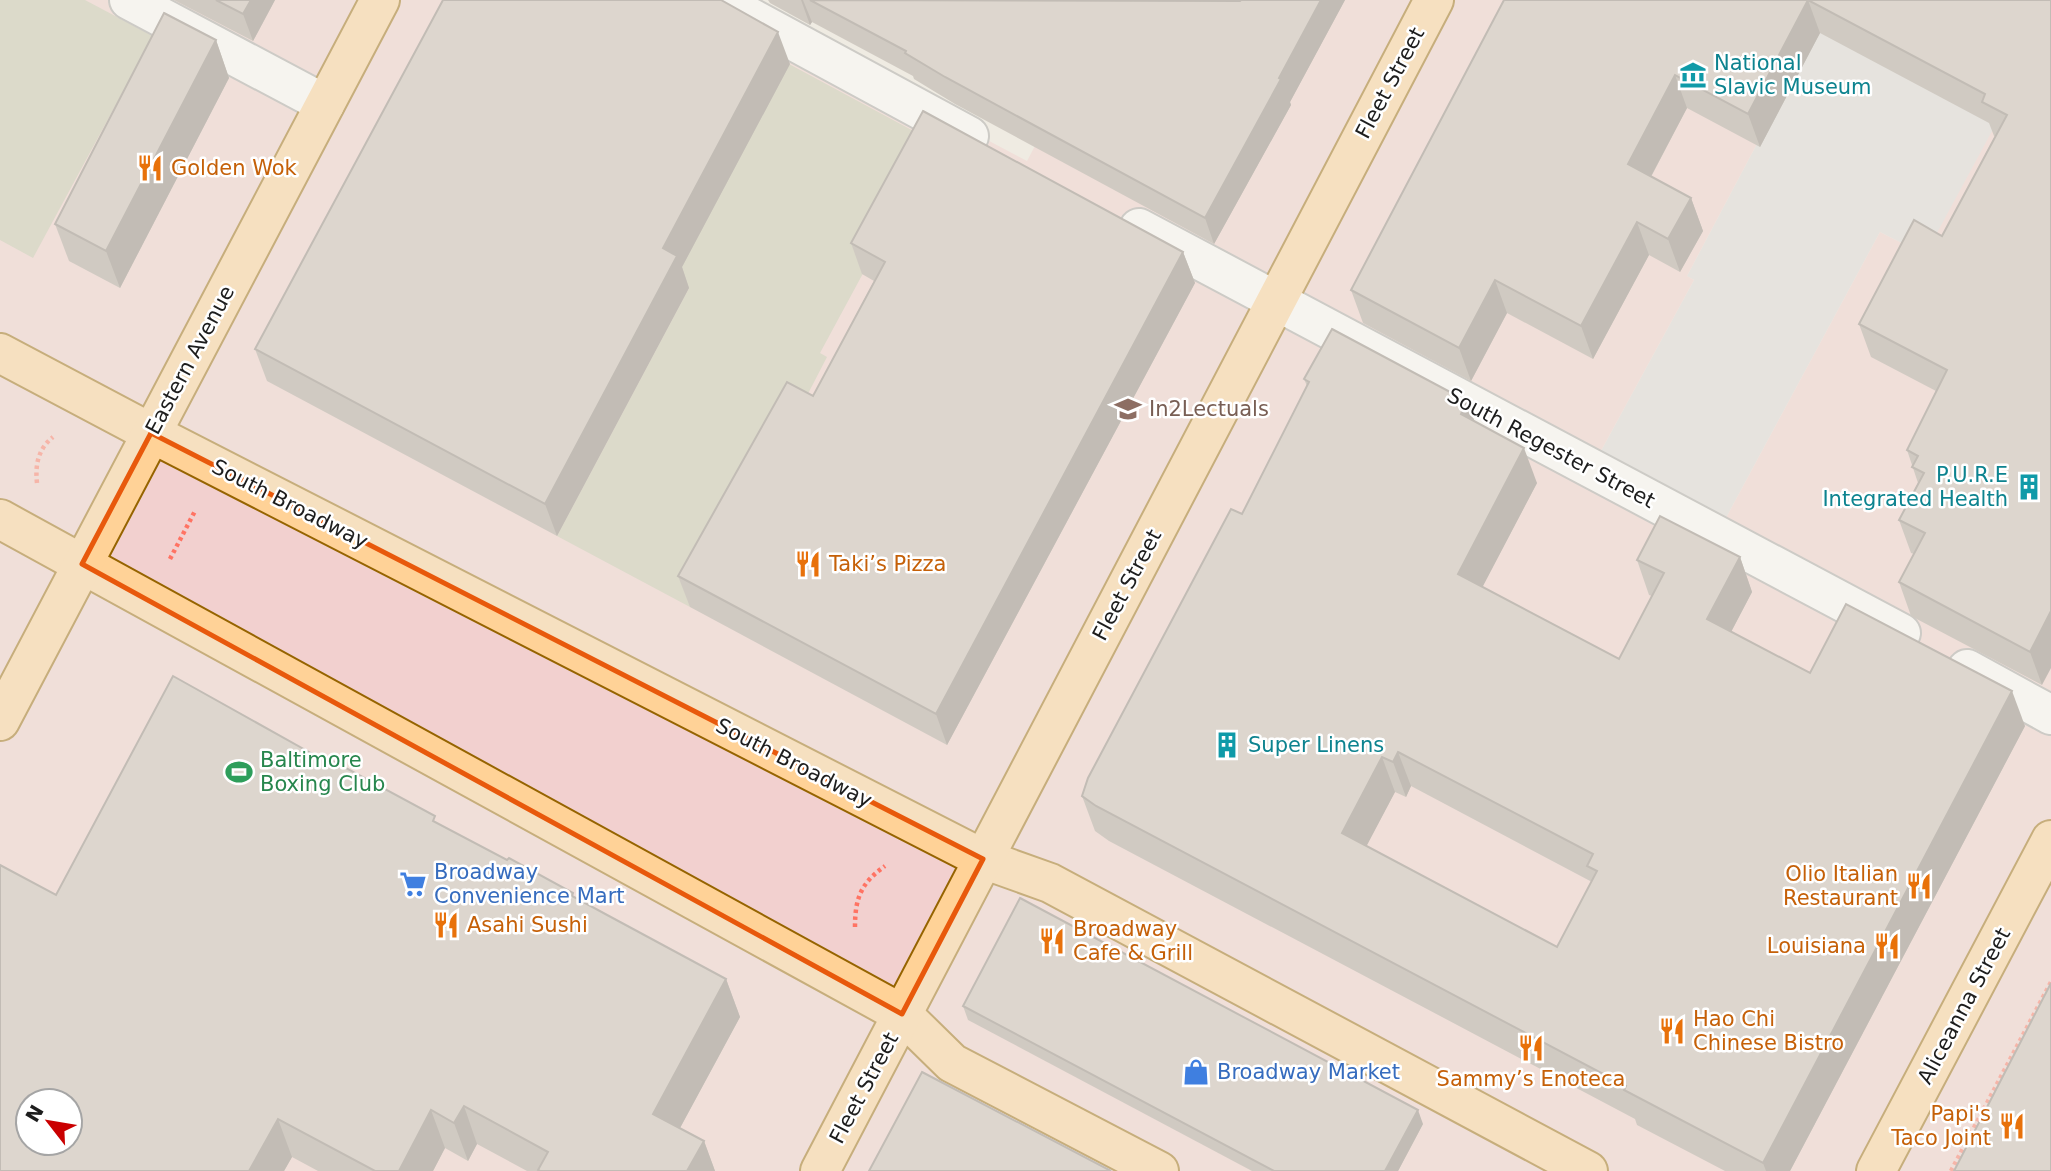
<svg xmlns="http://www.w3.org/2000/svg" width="2051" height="1171" font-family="'DejaVu Sans',sans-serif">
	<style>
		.residential { fill: #dbdada }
		.commercial { fill: #f2d0cf; fill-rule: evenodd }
		.construction { fill: #c5c5ad }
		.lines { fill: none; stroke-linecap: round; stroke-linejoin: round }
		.minor-casing { stroke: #a4a4a4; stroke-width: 42 }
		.major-casing { stroke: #966400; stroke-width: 42 }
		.path { stroke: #ff7363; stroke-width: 4.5; stroke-dasharray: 3.5 3.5; stroke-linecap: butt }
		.minor { stroke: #fff; stroke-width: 38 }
		.major { stroke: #ffd297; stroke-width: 38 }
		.wall { fill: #aca39c; fill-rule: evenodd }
		.shaded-wall { fill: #8c847f }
		.building { fill: #c8bdb5; stroke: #8c847f; stroke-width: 2; fill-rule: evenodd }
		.marked { fill: none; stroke: #e8590c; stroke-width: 5; stroke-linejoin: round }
		.labels { text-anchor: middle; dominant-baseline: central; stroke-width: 5; stroke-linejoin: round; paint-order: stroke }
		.culture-label { font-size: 21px; fill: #0d838f; stroke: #fff; text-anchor: start }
		.street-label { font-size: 21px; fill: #1d1d1d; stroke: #fff }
		.food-label { font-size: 21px; fill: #c56008; stroke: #fff; text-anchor: start }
		.education-label { font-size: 21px; fill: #785e54; stroke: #fff; text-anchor: start }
		.leisure-label { font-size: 21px; fill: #27864d; stroke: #fff; text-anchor: start }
		.shop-label { font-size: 21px; fill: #366cbe; stroke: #fff; text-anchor: start }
	</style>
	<rect width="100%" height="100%" fill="#efebe2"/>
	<path class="residential" d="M 2051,0 L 2051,162 L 1925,255 L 1880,232 L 1727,516 L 1719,538 L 1590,471 L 1694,280 L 1687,276 L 1786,89 L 1766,17 Z"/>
	<path class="commercial" d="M 0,0 L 722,0 L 1027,161 L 1112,0 L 1735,0 L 1786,89 L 1687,276 L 1694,280 L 1590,471 L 1719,538 L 1727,516 L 1880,232 L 1925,255 L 1992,131 L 2051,162 L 2051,1171 L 0,1171 ZM 28,1101 L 70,1101 L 70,1143 L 28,1143 Z"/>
	<g class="construction">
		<path d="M 0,0 L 85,0 L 153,36 L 33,258 L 0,240 Z"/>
		<path d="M 789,64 L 934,142 L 820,353 L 827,357 L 798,413 L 690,607 L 557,536 L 689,288 L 674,280 Z"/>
	</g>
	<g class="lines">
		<g class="minor-casing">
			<g id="minor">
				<path d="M 129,0 L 325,104"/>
				<path d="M 718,0 L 969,136"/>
				<path d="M 1139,228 L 1901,633"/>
				<path d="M 1967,669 L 2051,715"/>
			</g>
		</g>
		<g class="major-casing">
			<g id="major">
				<path d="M 0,353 L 151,433 L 983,859 L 1050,883 L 1588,1171"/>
				<path d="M 0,519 L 902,1014 L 952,1063 L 1159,1171"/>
				<path d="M 0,721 L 380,0"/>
				<path d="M 820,1171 L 1434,0"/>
				<path d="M 1876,1171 L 2051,840"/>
			</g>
		</g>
		<g class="path">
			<path d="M 37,483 C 35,465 38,449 53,437"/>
			<path d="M 170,559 L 195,511"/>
			<path d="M 855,927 C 855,898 861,883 885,866"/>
			<path d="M 1951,1171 L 2051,982"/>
		</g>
		<use href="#minor" class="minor"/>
		<use href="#major" class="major"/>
	</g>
	<g class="wall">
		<path d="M 174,0 L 275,0 L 253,41 Z"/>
		<path d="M 768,0 L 1345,0 L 1290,102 L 1291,105 L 1214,244 L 955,104 L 914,79 L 913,76 L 812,22 L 810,25 L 770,3 Z"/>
		<path d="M 1504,0 L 2051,0 L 2042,685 L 1911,616 L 1899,582 L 1914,554 L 1911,553 L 1899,520 L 1918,483 L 1907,450 L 1936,391 L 1871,357 L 1859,324 L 1942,236 L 1995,136 L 1994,136 L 1989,123 L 1820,33 L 1760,147 L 1687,108 L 1651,177 L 1691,198 L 1703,231 L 1680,272 L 1649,255 L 1593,359 L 1507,313 L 1471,381 L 1363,323 L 1351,290 Z"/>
		<path d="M 216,40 L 229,78 L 120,288 L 69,261 L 55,224 Z"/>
		<path d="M 790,64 L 682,267 L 689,288 L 557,536 L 267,381 L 255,349 Z"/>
		<path d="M 851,243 L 1183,252 L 1195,283 L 947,745 L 690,607 L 678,576 L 813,396 L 874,281 L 862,274 Z"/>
		<path d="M 1304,379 L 1467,401 L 1474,421 L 1537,483 L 1482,587 L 1619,659 L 1652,596 L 1649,595 L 1637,560 L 1740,557 L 1752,592 L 1731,632 L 1810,673 L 2025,726 L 1790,1171 L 1725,1171 L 1637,1125 L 1635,1119 L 1109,841 L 1095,831 L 1082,796 L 1242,514 L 1307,386 ZM 1411,786 L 1592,882 L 1557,947 L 1366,846 L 1395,792 L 1406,797 Z"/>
		<path d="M 438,824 L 726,979 L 740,1017 L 680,1128 L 704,1141 L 715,1171 L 527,1171 L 477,1144 L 468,1161 L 445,1148 L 433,1171 L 318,1171 L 292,1157 L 284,1171 L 0,1171 L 56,895 Z"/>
		<path d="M 963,1006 L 1423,1124 L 1398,1171 L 1252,1171 L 968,1020 Z"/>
	</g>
	<g class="shaded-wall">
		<path d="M 251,0 L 275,0 L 253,41 L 243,14 Z"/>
		<path d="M 801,0 L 803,0 L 812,22 L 810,25 Z"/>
		<path d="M 1321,0 L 1345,0 L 1290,102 L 1291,105 L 1214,244 L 1205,218 Z"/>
		<path d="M 1808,0 L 1820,33 L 1760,147 L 1748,114 Z"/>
		<path d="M 778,32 L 790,64 L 682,267 L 689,288 L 557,536 L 545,504 L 663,248 Z"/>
		<path d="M 216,40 L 229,78 L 120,288 L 106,251 Z"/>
		<path d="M 1675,75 L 1687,108 L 1640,197 L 1628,164 Z"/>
		<path d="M 1691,198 L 1703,231 L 1680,272 L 1668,239 Z"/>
		<path d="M 1637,222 L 1649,255 L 1593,359 L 1581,326 Z"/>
		<path d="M 1183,252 L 1195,283 L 947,745 L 936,714 Z"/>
		<path d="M 1495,280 L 1507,313 L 1471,381 L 1459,348 Z"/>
		<path d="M 1467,401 L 1480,436 L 1461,414 Z"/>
		<path d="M 1524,448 L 1537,483 L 1471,609 L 1458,574 Z"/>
		<path d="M 1740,557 L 1752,592 L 1720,653 L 1707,619 Z"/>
		<path d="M 2051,611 L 2051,668 L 2042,685 L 2030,652 Z"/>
		<path d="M 2012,691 L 2025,726 L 1790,1171 L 1766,1171 L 1763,1163 Z"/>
		<path d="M 1398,752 L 1411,786 L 1406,797 L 1393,762 Z"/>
		<path d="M 1382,757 L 1395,792 L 1355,868 L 1342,833 Z"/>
		<path d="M 726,979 L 740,1017 L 667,1152 L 653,1114 Z"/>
		<path d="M 464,1106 L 477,1144 L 468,1161 L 454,1123 Z"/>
		<path d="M 431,1110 L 445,1148 L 433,1171 L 399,1171 Z"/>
		<path d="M 1418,1110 L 1423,1124 L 1398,1171 L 1385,1171 Z"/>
		<path d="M 278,1119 L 292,1157 L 284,1171 L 249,1171 Z"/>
		<path d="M 704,1141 L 715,1171 L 687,1171 Z"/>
	</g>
	<g class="building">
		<path d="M 216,0 L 251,0 L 243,14 Z"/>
		<path d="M 443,0 L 721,0 L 778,32 L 663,248 L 677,256 L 545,504 L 255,349 Z"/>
		<path d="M 810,0 L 1239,1 L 1238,0 L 1321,0 L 1279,78 L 1281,79 L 1205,218 L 945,77 L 905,53 L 906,51 Z"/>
		<path d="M 1504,0 L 2051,0 L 2051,611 L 2030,652 L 1899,582 L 1925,533 L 1899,520 L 1924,473 L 1912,467 L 1918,456 L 1907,450 L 1947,370 L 1859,324 L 1914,220 L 1942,236 L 2007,115 L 1982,102 L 1985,94 L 1808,0 L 1748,114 L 1675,75 L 1628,164 L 1691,198 L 1668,239 L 1637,222 L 1581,326 L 1495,280 L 1459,348 L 1351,290 Z"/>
		<path d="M 164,13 L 216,40 L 106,251 L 55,224 Z"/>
		<path d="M 923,111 L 1183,252 L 936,714 L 678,576 L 787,382 L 813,396 L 885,262 L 851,243 Z"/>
		<path d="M 1332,329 L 1467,401 L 1461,414 L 1524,448 L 1458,574 L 1619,659 L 1664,573 L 1637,560 L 1660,516 L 1740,557 L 1707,619 L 1810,673 L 1846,604 L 2012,691 L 1763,1163 L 1624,1090 L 1626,1086 L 1096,806 L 1082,796 L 1088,778 L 1231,509 L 1242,514 L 1309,382 L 1304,379 ZM 1398,752 L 1593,854 L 1587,866 L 1597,871 L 1557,947 L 1342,833 L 1382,757 L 1393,762 Z"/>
		<path d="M 173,676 L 318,757 L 320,754 L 435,816 L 433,821 L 507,860 L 509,858 L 573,893 L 572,896 L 609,916 L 726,979 L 653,1114 L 704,1141 L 687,1171 L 540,1171 L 538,1170 L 548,1152 L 464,1106 L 454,1123 L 431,1110 L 399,1171 L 375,1171 L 278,1119 L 249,1171 L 0,1171 L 0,865 L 56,895 ZM 28,1101 L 70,1101 L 70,1143 L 28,1143 Z"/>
		<path d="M 1020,898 L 1418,1110 L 1385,1171 L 1274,1171 L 963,1006 Z"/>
		<path d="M 2051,983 L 2051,1171 L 1954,1171 Z"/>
		<path d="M 922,1072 L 1111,1171 L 869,1171 Z"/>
	</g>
	<path d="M0 0H2051V1171H0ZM 151,433 L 983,859 L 902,1014 L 82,564 Z" fill="#efebe2" fill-opacity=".55" fill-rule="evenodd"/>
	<path class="marked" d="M 151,433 L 983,859 L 902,1014 L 82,564 Z"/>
	<defs>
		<g id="museum-bare" transform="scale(2.1)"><path d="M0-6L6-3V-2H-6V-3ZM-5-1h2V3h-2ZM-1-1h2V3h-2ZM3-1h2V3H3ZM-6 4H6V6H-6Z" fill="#0f9aa8" stroke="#fff" stroke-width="2.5" paint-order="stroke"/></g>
		<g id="restaurant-bare" transform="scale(2.1)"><path d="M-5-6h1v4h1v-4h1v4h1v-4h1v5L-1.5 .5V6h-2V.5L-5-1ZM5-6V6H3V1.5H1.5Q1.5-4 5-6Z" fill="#e8710a" stroke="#fff" stroke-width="2.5" paint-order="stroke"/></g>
		<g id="school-bare" transform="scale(2.1)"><path d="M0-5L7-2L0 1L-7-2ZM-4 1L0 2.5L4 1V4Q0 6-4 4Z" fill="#8d6e63" stroke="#fff" stroke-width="2.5" paint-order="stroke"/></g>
		<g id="building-bare" transform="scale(2.1)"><path d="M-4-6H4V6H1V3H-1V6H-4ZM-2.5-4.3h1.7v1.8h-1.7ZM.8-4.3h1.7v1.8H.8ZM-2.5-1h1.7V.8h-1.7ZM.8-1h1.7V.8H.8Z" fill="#0f9aa8" stroke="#fff" stroke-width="2.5" paint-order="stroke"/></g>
		<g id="stadium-bare" transform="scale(2.1)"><path d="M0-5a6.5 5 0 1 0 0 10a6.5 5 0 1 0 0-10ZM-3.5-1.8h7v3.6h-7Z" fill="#2e9e5b" stroke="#fff" stroke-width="2.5" paint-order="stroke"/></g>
		<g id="supermarket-bare" transform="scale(2.1)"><path d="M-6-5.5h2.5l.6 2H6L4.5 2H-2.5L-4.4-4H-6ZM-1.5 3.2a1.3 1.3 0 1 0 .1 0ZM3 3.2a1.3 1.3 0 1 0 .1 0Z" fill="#3f7fe0" stroke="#fff" stroke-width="2.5" paint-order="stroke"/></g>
		<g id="shop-bare" transform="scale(2.1)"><path d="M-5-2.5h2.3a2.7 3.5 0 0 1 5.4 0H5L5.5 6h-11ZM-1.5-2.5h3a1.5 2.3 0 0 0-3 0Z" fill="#3f7fe0" stroke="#fff" stroke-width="2.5" paint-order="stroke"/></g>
	</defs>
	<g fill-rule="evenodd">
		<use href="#museum-bare" x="1693" y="75"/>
		<use href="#restaurant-bare" x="150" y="168"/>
		<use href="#school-bare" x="1128" y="409"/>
		<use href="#building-bare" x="2029" y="487"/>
		<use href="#restaurant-bare" x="808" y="564"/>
		<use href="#building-bare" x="1227" y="745"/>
		<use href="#stadium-bare" x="239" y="772"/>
		<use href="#supermarket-bare" x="413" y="884"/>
		<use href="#restaurant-bare" x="1919" y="886"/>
		<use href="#restaurant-bare" x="446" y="925"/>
		<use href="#restaurant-bare" x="1052" y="941"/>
		<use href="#restaurant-bare" x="1887" y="946"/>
		<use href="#restaurant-bare" x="1672" y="1031"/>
		<use href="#restaurant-bare" x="1531" y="1048"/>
		<use href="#shop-bare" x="1196" y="1072"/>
		<use href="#restaurant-bare" x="2012" y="1126"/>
	</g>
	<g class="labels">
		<g class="culture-label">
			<text x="1714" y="63">National<tspan x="1714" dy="24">Slavic Museum</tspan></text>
			<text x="2008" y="475" text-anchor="end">P.U.R.E<tspan x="2008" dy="24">Integrated Health</tspan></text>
			<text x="1248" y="745">Super Linens</text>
		</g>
		<g class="street-label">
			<text transform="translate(1390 83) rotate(-62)">Fleet Street</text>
			<text transform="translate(190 360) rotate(-62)">Eastern Avenue</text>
			<text transform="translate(1551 448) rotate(28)">South Regester Street</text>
			<text transform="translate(290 504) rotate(27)">South Broadway</text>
			<text transform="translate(1127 585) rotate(-62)">Fleet Street</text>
			<text transform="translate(794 763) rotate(27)">South Broadway</text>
			<text transform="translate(1964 1006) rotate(-62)">Aliceanna Street</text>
			<text transform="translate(864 1088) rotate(-62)">Fleet Street</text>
		</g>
		<g class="food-label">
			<text x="171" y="168">Golden Wok</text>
			<text x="829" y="564">Taki’s Pizza</text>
			<text x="1898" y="874" text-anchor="end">Olio Italian<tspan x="1898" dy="24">Restaurant</tspan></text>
			<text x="467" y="925">Asahi Sushi</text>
			<text x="1073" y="929">Broadway<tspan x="1073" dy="24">Cafe &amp; Grill</tspan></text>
			<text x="1866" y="946" text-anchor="end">Louisiana</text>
			<text x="1693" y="1019">Hao Chi<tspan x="1693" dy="24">Chinese Bistro</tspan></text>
			<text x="1531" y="1079" text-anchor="middle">Sammy’s Enoteca</text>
			<text x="1991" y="1114" text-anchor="end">Papi's<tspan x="1991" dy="24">Taco Joint</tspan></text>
		</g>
		<g class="education-label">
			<text x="1149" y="409">In2Lectuals</text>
		</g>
		<g class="leisure-label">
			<text x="260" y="760">Baltimore<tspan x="260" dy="24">Boxing Club</tspan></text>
		</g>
		<g class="shop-label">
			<text x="434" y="872">Broadway<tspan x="434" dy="24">Convenience Mart</tspan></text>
			<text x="1217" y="1072">Broadway Market</text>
		</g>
	</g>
	<g transform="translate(49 1122) rotate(301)"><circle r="33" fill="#ffffff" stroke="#a5a5a5" stroke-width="2"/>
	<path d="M0-5L12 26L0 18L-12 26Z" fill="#ca0001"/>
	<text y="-10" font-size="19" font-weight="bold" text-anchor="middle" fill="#1d1d1d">N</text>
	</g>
</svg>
